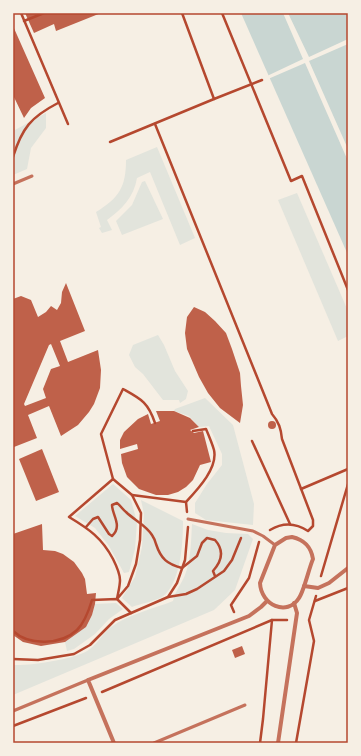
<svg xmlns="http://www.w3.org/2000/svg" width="361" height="756" font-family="Lato,sans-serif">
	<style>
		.green { fill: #e2e4dc }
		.water { fill: #c9d6d2 }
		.pier { fill: #f6efe4 }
		.building { fill: #bf614a; fill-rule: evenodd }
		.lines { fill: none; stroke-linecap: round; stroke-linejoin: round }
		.path { stroke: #b5482f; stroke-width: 2.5 }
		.service { stroke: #c5725c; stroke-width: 3 }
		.pedestrian { stroke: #c5725c; stroke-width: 3.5 }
		.minor { stroke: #c5725c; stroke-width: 4 }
		.neatline { fill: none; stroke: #b5482f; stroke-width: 1.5 }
	</style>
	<rect width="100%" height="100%" fill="#f6efe4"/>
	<g class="green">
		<path d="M 46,113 L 46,128 L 31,148 L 27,169 L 13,175 L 13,126 L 15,130 Z"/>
		<path d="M 157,147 L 195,238 L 180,245 L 150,172 L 137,178 C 134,197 122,209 107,220 L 112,230 L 102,233 L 99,228 L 101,227 L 96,212 C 119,198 126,187 126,160 Z"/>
		<path d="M 145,181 L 163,219 L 122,235 L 116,221 L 132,205 L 142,182 Z"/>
		<path d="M 297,193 L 348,311 L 348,336 L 338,341 L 278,200 Z"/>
		<path d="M 158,335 L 164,345 L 175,371 L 188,391 L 186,399 L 180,403 L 179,400 L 163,400 L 143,374 L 135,367 L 129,355 L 133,345 Z"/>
		<path d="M 205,398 L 233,425 L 254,504 L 253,525 L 206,520 L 195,513 L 195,503 L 207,484 L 222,465 L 222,454 L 209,426 L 199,427 L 189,416 L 174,411 L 175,409 Z"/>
		<path d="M 113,484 L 131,500 L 137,522 L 135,549 L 129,572 L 124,573 L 109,546 L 95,528 L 75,516 Z"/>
		<path d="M 141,500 L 183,521 C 183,542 181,584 162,597 C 155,601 140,604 132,607 L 122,598 L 135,577 L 142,547 L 144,514 Z"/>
		<path d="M 192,524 L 208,530 L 226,533 L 248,534 L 253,539 L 235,590 L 214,610 L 13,695 L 13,665 C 29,666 78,659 90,649 C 98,643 103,633 111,627 C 129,614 153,609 173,601 C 176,589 181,585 185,575 C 191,560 191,541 192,524 Z"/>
		<path d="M 116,603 L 123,609 L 109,619 L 95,634 L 74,649 L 67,651 L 65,642 C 82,629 89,626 95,604 Z"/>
	</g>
	<path class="water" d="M 241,13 L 348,13 L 348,255 Z"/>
	<path class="pier" d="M 283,13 L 288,13 L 309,57 L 348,39 L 348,44 L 309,61 L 348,149 L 348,161 L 305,63 L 268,79 L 267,76 L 303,59 Z"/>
	<g class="building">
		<path d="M 25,13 L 101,13 L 56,31 L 54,24 L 34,33 Z"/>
		<path d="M 13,26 L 45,98 L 31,108 L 24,118 L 13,95 Z"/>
		<path d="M 66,283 L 85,331 L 60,341 L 68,362 L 98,350 L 101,370 L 100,388 L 94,404 L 89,412 L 78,425 L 61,436 L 49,406 L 28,415 L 37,438 L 14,447 L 13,444 L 13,299 L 21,296 L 31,300 L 38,317 L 46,312 L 51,306 L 57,310 L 61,303 L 62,292 ZM 51,344 L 60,366 L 51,369 L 43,389 L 46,398 L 25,406 L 24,404 L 49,345 Z"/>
		<path d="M 194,307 L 205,312 L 215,321 L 226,333 L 232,349 L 240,373 L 241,386 L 243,405 L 240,423 L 220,408 L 208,393 L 199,377 L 187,349 L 185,333 L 187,317 Z"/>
		<path d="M 156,411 L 174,411 L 190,418 L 199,427 L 190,430 L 194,433 L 203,431 L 211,462 L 200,465 L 193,480 L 186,487 L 178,492 L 168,495 L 156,495 L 139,489 L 127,477 L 122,463 L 121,454 L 138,449 L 137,444 L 120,449 L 120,440 L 124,432 L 138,419 L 148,414 L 151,424 L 160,421 Z"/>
		<circle cx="272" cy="425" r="4"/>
		<path d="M 42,449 L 59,492 L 36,501 L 19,459 Z"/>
		<path d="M 42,524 L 43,550 L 55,551 L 63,554 L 74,562 L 82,573 L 85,579 L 87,594 L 96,593 L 95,604 L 92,615 L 86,627 L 65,642 L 41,646 L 23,642 L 13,635 L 13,534 Z"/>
		<path d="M 242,646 L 245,654 L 235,658 L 232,650 Z"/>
	</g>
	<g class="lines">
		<g class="path">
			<path d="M 21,13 L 68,124"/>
			<path d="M 222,13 L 291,181 L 302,176 L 348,290"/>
			<path d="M 24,21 L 44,13"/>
			<path d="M 214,99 L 262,80"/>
			<path d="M 155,124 L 272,414 C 279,422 281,429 282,439 L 313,520 L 313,526 L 308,531 C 296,523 283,522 270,530"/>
			<path d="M 110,142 L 214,99 L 182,13"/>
			<path d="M 13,157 C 22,128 31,117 58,103"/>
			<path d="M 252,441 L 290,524"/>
			<path d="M 113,479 L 132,495 L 141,513 L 140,540 L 136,564 L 128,586 L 117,599 C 118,593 120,586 120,580 C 120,573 116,565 113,559 C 102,538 89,529 69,517 Z"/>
			<path d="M 113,479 L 101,434 L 123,389 C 141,399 148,402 155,423"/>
			<path d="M 301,489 L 348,469"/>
			<path d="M 132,495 L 186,502"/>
			<path d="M 187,512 L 186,502 C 198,489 218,468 214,450 C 212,443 209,436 206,429 L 193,431"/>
			<path d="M 86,527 L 93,519 L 98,517 L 109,534 L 112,536 C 123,526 112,515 112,505 L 117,503 C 121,506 122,509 126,512 C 134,520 146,525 152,535 C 154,538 155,540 156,544 C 161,559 167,564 182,568 L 197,556 L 202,543 L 207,538 L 215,540 C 224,550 222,561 213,571 L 215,576"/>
			<path d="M 321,576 L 348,484"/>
			<path d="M 168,597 L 186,594 L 197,589 L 224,571 L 232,560 L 241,538"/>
			<path d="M 315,601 L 348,588"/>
			<path d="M 234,612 L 231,605 L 249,578 L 259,542"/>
			<path d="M 13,631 C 29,646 61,645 77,630 C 85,622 89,610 92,600 L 117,599 L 131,613"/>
			<path d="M 13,659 L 38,660 L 74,654 L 90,645 L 115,620 L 168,597 L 177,583 L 185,560 L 188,527"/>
			<path d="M 102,692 L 272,620 L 287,620"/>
			<path d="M 13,726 L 86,698"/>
			<path d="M 260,743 L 263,719 L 272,620"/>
			<path d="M 296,743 L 314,641 L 309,620 L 316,596"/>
		</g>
		<g class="service">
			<path d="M 13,184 L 32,176"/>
			<path d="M 188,519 L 253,531 L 263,536 L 275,545"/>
			<path d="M 154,743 L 245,705"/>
		</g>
		<path class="pedestrian" d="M 13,711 L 88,680"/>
		<g class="minor">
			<path d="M 292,537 C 305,540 311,547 313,559 C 309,568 304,591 299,598 C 287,617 261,605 260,583 L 275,545 L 286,538 Z"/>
			<path d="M 304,586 L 318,588 L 329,583 L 348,568"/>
			<path d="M 114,743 L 88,680 L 249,616 L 261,607 L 267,601"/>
			<path d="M 278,743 L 297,613 L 294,603"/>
		</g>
	</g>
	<rect width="361" height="756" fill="none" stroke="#f6efe4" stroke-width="28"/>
	<rect x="14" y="14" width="333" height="728" class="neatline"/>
</svg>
